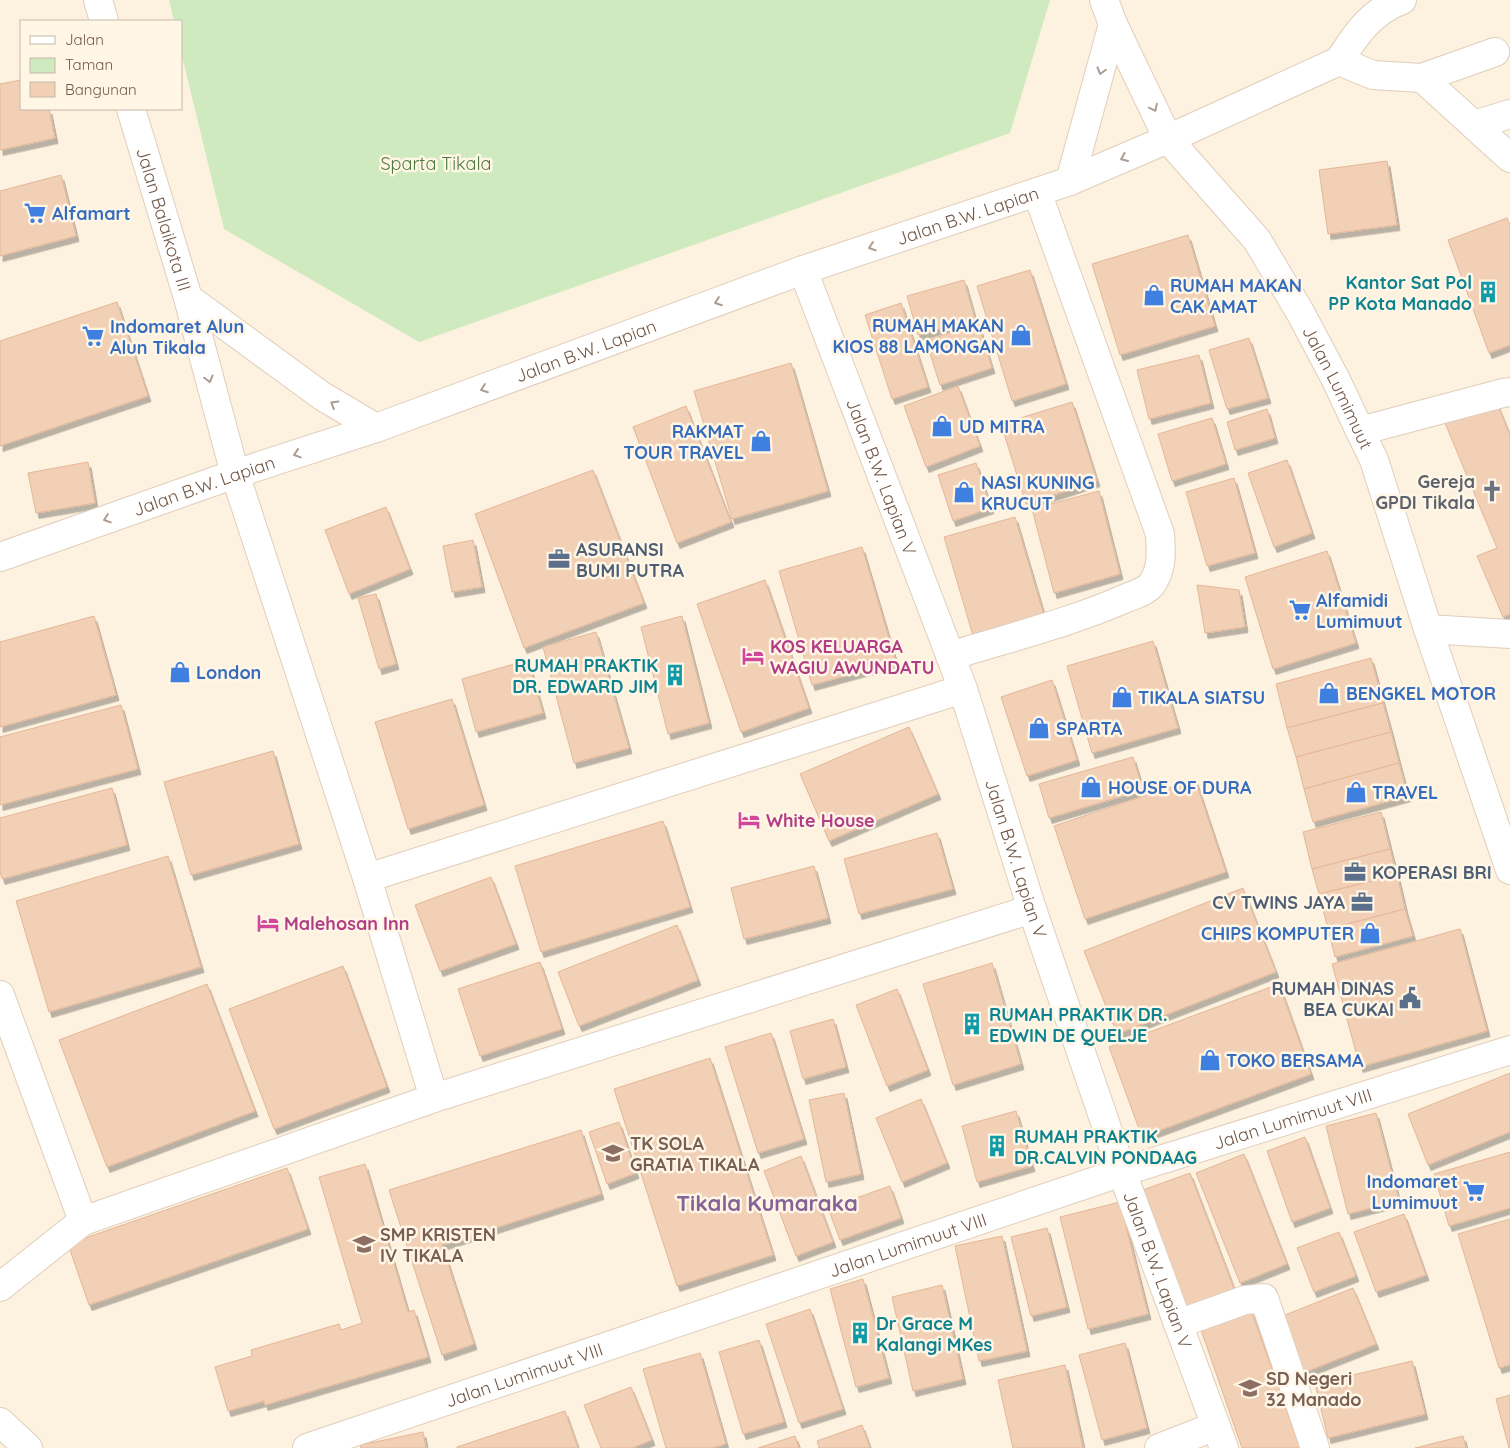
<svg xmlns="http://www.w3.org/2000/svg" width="1510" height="1448" font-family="Quicksand,sans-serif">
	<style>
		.green { fill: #cfeabe }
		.building { fill: #f2d0b6; stroke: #e5b697; filter: url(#shadow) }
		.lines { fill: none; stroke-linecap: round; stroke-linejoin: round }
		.minor-casing { stroke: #e0cebb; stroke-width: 30 }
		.tertiary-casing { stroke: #e0cebb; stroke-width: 30 }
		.minor { stroke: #fff; stroke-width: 28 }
		.tertiary { stroke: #fff; stroke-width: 28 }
		.oneway { stroke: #ab9b91 }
		.labels { text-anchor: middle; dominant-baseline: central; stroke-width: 5; stroke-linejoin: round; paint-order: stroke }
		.park-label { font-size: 18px; fill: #4e793f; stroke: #fff6e6 }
		.shop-label { font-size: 18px; font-weight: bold; fill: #366cbe; stroke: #fff6e6; text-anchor: start }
		.street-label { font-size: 18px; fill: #735847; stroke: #fff6e6 }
		.culture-label { font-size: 18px; font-weight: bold; fill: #0d838f; stroke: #fff6e6; text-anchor: start }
		.worship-label { font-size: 18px; font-weight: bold; fill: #5b616d; stroke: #fff6e6; text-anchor: end }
		.service-label { font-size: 18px; font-weight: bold; fill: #4e5e75; stroke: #fff6e6; text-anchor: start }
		.hotel-label { font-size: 18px; font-weight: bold; fill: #b23c85; stroke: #fff6e6; text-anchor: start }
		.education-label { font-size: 18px; font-weight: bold; fill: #785e54; stroke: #fff6e6; text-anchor: start }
		.district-label { font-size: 22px; font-weight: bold; fill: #866297; stroke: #fff6e6 }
	</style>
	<defs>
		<filter id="shadow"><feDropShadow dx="3" dy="5.5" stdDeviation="0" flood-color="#0004"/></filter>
	</defs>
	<rect width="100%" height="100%" fill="#fcf2df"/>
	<path class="green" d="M 169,0 L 1050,0 L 1010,133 L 419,342 L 224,229 L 181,52 L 181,21 L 174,21 Z"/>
	<g class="building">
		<path d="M 21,80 L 21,109 L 49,109 L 55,138 L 0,150 L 0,84 Z"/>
		<path d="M 1387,161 L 1397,225 L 1328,234 L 1319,170 Z"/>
		<path d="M 61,175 L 76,236 L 0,256 L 0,191 Z"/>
		<path d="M 1507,218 L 1510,225 L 1510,345 L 1489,353 L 1448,240 Z"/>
		<path d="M 1188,235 L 1215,326 L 1120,355 L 1092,264 Z"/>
		<path d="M 1030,270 L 1066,384 L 1012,401 L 977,286 Z"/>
		<path d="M 964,280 L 975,319 L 918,335 L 907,296 Z"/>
		<path d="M 117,302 L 148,396 L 0,446 L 0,341 Z"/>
		<path d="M 901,303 L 928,387 L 892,399 L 865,315 Z"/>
		<path d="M 978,323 L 992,368 L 940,385 L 926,341 Z"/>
		<path d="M 1249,338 L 1268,398 L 1227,409 L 1209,350 Z"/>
		<path d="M 1199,355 L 1211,403 L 1149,419 L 1137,370 Z"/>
		<path d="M 791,363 L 828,491 L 732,519 L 694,391 Z"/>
		<path d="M 958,386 L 980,446 L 926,467 L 904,406 Z"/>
		<path d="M 1496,401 L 1510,435 L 1510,614 L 1503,617 L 1477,556 L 1497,548 L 1445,423 Z"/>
		<path d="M 1072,402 L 1097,481 L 1026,504 L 1001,424 Z"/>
		<path d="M 686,406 L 731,522 L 677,543 L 633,427 Z"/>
		<path d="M 1267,409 L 1275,438 L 1235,450 L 1227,422 Z"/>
		<path d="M 1212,418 L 1226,464 L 1172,481 L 1158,434 Z"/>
		<path d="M 1287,460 L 1312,533 L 1274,547 L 1248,473 Z"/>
		<path d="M 88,462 L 95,503 L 36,513 L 28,473 Z"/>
		<path d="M 976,463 L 991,508 L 953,521 L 938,475 Z"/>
		<path d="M 593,470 L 644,603 L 524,648 L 475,514 Z"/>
		<path d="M 1234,478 L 1255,553 L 1207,566 L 1186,492 Z"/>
		<path d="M 1099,491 L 1120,574 L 1054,593 L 1032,509 Z"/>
		<path d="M 386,507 L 410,569 L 349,594 L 325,530 Z"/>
		<path d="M 1015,517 L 1045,619 L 974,639 L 944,537 Z"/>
		<path d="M 473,540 L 482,587 L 452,592 L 443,546 Z"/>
		<path d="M 862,547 L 896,662 L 812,685 L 779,571 Z"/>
		<path d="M 1327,551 L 1356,643 L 1273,669 L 1245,577 Z"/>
		<path d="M 765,580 L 809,708 L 741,732 L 697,604 Z"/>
		<path d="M 1197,585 L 1239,590 L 1245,627 L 1205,633 Z"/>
		<path d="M 376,594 L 396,664 L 379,669 L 358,598 Z"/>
		<path d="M 94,616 L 116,695 L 0,727 L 0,642 Z"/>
		<path d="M 682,616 L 709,723 L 668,734 L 641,627 Z"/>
		<path d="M 596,632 L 629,748 L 574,763 L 543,647 Z"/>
		<path d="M 1153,641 L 1178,728 L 1092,753 L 1067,666 Z"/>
		<path d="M 1371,658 L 1383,703 L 1287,728 L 1276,684 Z"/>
		<path d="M 528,660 L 543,713 L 476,732 L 462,679 Z"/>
		<path d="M 1052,680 L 1077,760 L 1027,776 L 1001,697 Z"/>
		<path d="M 452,699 L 484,805 L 408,829 L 375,722 Z"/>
		<path d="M 1383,703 L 1391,732 L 1296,757 L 1287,728 Z"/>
		<path d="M 121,705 L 138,769 L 0,805 L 0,737 Z"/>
		<path d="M 909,727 L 938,794 L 829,841 L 800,774 Z"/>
		<path d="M 1391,732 L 1399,763 L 1304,789 L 1296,757 Z"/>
		<path d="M 273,751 L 299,844 L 191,875 L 164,782 Z"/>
		<path d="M 1133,757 L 1143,790 L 1049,818 L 1039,784 Z"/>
		<path d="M 1399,763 L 1408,796 L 1313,822 L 1304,789 Z"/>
		<path d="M 1195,779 L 1226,872 L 1085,919 L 1054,826 Z"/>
		<path d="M 112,788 L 127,845 L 2,879 L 0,872 L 0,818 Z"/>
		<path d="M 1381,812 L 1390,849 L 1312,869 L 1303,832 Z"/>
		<path d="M 663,821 L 690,907 L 541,952 L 515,866 Z"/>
		<path d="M 937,833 L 953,889 L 859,914 L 844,859 Z"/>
		<path d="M 1390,849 L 1397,875 L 1319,894 L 1312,869 Z"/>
		<path d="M 168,856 L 201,967 L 49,1012 L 16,901 Z"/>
		<path d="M 814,866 L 828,918 L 744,939 L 731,888 Z"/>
		<path d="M 1397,875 L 1405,909 L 1328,929 L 1319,894 Z"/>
		<path d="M 491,877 L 516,944 L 440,971 L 415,905 Z"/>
		<path d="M 1243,888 L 1276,972 L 1117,1034 L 1084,951 Z"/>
		<path d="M 1405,909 L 1413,936 L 1335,957 L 1328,929 Z"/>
		<path d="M 677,925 L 698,980 L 579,1026 L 558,972 Z"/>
		<path d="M 1460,929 L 1487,1031 L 1360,1067 L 1332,964 Z"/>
		<path d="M 540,962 L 562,1029 L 480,1056 L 458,989 Z"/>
		<path d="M 992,963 L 1021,1064 L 953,1085 L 923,984 Z"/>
		<path d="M 343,966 L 387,1087 L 274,1129 L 229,1009 Z"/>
		<path d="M 207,984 L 255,1111 L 107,1167 L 59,1040 Z"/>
		<path d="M 1279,984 L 1311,1074 L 1142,1137 L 1109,1047 Z"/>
		<path d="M 897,989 L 928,1070 L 887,1086 L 856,1005 Z"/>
		<path d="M 833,1019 L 846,1067 L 803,1079 L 790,1031 Z"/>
		<path d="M 771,1033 L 804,1139 L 758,1153 L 725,1047 Z"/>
		<path d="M 710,1058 L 773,1255 L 677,1286 L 614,1089 Z"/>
		<path d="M 1510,1073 L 1510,1132 L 1428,1165 L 1408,1114 Z"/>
		<path d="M 844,1093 L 861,1174 L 826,1182 L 809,1100 Z"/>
		<path d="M 921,1099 L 947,1163 L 902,1182 L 876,1118 Z"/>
		<path d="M 1016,1111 L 1032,1166 L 977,1182 L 962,1126 Z"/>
		<path d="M 1376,1113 L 1399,1201 L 1348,1214 L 1326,1126 Z"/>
		<path d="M 619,1122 L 636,1173 L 607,1184 L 589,1132 Z"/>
		<path d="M 581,1130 L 601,1194 L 442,1245 L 474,1344 L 442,1355 L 389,1190 Z"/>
		<path d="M 1305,1137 L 1330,1208 L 1292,1222 L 1267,1151 Z"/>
		<path d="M 1510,1152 L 1510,1208 L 1449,1226 L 1434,1174 Z"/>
		<path d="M 1244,1154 L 1287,1264 L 1240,1283 L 1196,1173 Z"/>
		<path d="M 801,1156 L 833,1242 L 796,1256 L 764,1171 Z"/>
		<path d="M 365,1164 L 408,1312 L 414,1310 L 428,1357 L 265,1405 L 264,1401 L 228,1411 L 215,1367 L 252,1356 L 251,1350 L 339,1324 L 341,1330 L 362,1323 L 319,1177 Z"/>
		<path d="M 287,1168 L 308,1229 L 89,1305 L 68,1244 Z"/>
		<path d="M 1190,1173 L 1235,1291 L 1185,1310 L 1140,1191 Z"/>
		<path d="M 890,1186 L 901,1218 L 840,1240 L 828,1208 Z"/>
		<path d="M 1120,1202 L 1148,1314 L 1088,1329 L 1060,1217 Z"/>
		<path d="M 1404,1214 L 1426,1275 L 1376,1292 L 1354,1232 Z"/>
		<path d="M 1510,1219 L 1510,1365 L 1499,1368 L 1458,1234 Z"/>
		<path d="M 1047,1228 L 1067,1307 L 1031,1316 L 1011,1237 Z"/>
		<path d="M 1339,1232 L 1356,1276 L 1314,1292 L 1297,1248 Z"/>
		<path d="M 1002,1236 L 1027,1351 L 979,1361 L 955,1246 Z"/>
		<path d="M 863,1279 L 889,1378 L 856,1387 L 830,1289 Z"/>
		<path d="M 942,1285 L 963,1379 L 913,1391 L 892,1297 Z"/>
		<path d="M 1353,1288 L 1376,1344 L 1303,1373 L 1280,1317 Z"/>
		<path d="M 810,1309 L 843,1409 L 799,1423 L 766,1324 Z"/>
		<path d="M 1251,1310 L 1300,1448 L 1242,1448 L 1200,1327 Z"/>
		<path d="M 759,1340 L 784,1422 L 743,1434 L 719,1352 Z"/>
		<path d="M 1125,1343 L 1147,1428 L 1102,1440 L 1079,1355 Z"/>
		<path d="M 700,1353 L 726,1444 L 712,1448 L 666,1448 L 643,1369 Z"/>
		<path d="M 1412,1361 L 1425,1414 L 1328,1438 L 1315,1384 Z"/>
		<path d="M 1065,1365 L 1083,1448 L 1013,1448 L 998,1380 Z"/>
		<path d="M 631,1387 L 652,1440 L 632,1448 L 601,1448 L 584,1405 Z"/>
		<path d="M 1510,1395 L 1510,1448 L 1509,1448 L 1496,1399 Z"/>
		<path d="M 565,1411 L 578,1448 L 457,1448 L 457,1447 Z"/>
		<path d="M 862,1425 L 870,1448 L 819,1448 L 817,1441 Z"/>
		<path d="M 423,1432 L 426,1448 L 361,1448 L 360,1445 Z"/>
		<path d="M 795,1436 L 799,1448 L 758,1448 Z"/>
		<path d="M 1463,1436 L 1466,1448 L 1415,1448 Z"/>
	</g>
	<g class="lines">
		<g class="minor-casing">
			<g id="minor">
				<path d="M 98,0 L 104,21"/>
				<path d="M 1339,61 C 1355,36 1371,11 1402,0"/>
				<path d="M 1422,78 L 1510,158"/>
				<path id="s1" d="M 131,109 L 188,298 L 235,474 L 367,878 L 434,1098"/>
				<path d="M 1474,125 L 1510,114"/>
				<path d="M 1168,139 L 1339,61 L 1373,75 L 1422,78 L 1495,52"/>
				<path id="s2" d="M 803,270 L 963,689 L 1032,909 L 1122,1172 L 1224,1448"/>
				<path d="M 1360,431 L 1503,393 L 1510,392"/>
				<path d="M 1428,629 L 1510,634"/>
				<path d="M 950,656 C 1008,638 1069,623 1124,599 C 1133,595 1145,592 1151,585 C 1163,569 1161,552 1160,534 L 1037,192"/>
				<path d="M 367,878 L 963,689"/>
				<path d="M 0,995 L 83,1221 L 0,1287"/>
				<path d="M 83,1221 L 434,1098 L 1032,909"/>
				<path d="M 1178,1324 L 1245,1300 L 1264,1298 L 1315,1448"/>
				<path d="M 0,1422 L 28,1448"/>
				<path id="s3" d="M 307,1448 L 1122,1172 L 1510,1050"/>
				<path d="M 1159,1448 L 1216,1426"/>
			</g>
		</g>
		<g class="tertiary-casing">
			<g id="tertiary">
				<path id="s4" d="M 1104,0 L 1113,24 L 1168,139 L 1257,240 L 1300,312 L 1336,380 L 1360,431 L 1374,460 L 1428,629 L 1510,870"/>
				<path d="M 1070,181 L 1113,24"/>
				<path d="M 188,298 L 322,396 L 376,428"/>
				<path id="s5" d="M 0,557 L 235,474 L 376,428 L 803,270 L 1070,181 L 1168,139"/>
			</g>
		</g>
		<use href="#minor" class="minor"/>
		<use href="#tertiary" class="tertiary"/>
	</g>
	<defs><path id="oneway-chevron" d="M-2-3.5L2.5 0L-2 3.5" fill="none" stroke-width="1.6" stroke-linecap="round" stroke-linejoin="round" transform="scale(1.25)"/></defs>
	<g class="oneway">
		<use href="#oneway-chevron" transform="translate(1101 71) rotate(106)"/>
		<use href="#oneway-chevron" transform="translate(1154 108) rotate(64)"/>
		<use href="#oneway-chevron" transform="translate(1124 158) rotate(157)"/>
		<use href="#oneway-chevron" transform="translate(872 247) rotate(161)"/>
		<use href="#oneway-chevron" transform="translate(718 302) rotate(160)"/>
		<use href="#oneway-chevron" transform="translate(209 379) rotate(75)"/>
		<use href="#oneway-chevron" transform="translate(484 389) rotate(160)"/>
		<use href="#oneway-chevron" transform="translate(334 404) rotate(-149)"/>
		<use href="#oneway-chevron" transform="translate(297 454) rotate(162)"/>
		<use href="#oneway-chevron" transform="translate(107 519) rotate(161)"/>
	</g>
	<defs>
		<g id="supermarket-bare" transform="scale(1.725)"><path d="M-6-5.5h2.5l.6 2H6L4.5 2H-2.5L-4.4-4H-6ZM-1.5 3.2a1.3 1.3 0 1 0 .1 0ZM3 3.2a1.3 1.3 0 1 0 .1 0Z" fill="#3f7fe0" stroke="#fff6e6" stroke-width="2.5" paint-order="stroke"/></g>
		<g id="building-bare" transform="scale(1.725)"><path d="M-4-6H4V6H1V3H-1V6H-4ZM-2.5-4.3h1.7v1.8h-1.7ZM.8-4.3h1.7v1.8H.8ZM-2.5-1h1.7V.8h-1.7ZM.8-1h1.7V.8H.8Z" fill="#0f9aa8" stroke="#fff6e6" stroke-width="2.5" paint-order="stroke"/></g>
		<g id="shop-bare" transform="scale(1.725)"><path d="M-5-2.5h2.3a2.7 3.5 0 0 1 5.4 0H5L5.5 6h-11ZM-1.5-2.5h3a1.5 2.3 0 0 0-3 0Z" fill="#3f7fe0" stroke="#fff6e6" stroke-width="2.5" paint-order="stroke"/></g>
		<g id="church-bare" transform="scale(1.725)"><path d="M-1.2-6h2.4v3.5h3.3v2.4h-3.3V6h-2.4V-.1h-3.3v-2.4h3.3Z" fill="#6b7280" stroke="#fff6e6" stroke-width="2.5" paint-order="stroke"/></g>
		<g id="office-bare" transform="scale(1.725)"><path d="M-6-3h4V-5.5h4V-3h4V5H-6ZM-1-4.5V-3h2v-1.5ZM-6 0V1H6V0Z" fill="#5c6f8a" stroke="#fff6e6" stroke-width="2.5" paint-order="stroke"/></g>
		<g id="hotel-bare" transform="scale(1.725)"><path d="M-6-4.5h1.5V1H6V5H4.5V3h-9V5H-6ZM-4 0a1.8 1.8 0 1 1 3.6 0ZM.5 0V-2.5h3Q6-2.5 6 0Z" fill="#d1479c" stroke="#fff6e6" stroke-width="2.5" paint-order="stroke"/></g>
		<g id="civic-bare" transform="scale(1.725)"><path d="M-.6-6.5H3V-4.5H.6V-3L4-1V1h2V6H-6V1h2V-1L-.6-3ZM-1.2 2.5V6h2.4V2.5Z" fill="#5c6f8a" stroke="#fff6e6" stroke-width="2.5" paint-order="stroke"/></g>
		<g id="school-bare" transform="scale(1.725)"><path d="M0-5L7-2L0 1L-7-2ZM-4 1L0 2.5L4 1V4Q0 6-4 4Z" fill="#8d6e63" stroke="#fff6e6" stroke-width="2.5" paint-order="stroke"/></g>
	</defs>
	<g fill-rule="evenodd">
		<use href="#supermarket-bare" x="35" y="213"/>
		<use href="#building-bare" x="1488" y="292"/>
		<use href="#shop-bare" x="1154" y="295"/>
		<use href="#shop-bare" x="1021" y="335"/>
		<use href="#supermarket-bare" x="93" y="336"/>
		<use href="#shop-bare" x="942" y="426"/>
		<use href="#shop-bare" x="761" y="441"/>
		<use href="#church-bare" x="1492" y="491"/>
		<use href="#shop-bare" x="964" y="492"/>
		<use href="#office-bare" x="559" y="559"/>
		<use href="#supermarket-bare" x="1300" y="610"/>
		<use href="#hotel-bare" x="753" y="656"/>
		<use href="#shop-bare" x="180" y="672"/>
		<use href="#building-bare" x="675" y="675"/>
		<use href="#shop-bare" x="1329" y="693"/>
		<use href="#shop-bare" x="1122" y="697"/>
		<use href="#shop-bare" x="1039" y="728"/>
		<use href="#shop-bare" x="1091" y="787"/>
		<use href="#shop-bare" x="1356" y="792"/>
		<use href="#hotel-bare" x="749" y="820"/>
		<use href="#office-bare" x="1355" y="872"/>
		<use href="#office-bare" x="1362" y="902"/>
		<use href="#hotel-bare" x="268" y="923"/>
		<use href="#shop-bare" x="1370" y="933"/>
		<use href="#civic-bare" x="1410" y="998"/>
		<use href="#building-bare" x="972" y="1024"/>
		<use href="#shop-bare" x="1210" y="1060"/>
		<use href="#building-bare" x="997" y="1146"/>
		<use href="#school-bare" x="613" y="1153"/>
		<use href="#supermarket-bare" x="1474" y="1191"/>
		<use href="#school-bare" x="364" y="1244"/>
		<use href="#building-bare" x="860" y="1333"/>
		<use href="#school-bare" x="1250" y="1388"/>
	</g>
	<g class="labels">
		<g class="park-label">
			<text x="436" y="163">Sparta Tikala</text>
		</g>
		<g class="shop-label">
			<text x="52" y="213">Alfamart</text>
			<text x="1170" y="285">RUMAH MAKAN<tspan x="1170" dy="21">CAK AMAT</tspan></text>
			<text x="1004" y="325" text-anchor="end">RUMAH MAKAN<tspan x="1004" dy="21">KIOS 88 LAMONGAN</tspan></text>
			<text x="110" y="326">Indomaret Alun<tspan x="110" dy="21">Alun Tikala</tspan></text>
			<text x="959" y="426">UD MITRA</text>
			<text x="744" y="431" text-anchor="end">RAKMAT<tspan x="744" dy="21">TOUR TRAVEL</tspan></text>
			<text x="981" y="482">NASI KUNING<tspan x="981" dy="21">KRUCUT</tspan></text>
			<text x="1316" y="600">Alfamidi<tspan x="1316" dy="21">Lumimuut</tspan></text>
			<text x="196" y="672">London</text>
			<text x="1346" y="693">BENGKEL MOTOR</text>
			<text x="1138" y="697">TIKALA SIATSU</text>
			<text x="1056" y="728">SPARTA</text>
			<text x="1108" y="787">HOUSE OF DURA</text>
			<text x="1372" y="792">TRAVEL</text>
			<text x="1354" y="933" text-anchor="end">CHIPS KOMPUTER</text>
			<text x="1226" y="1060">TOKO BERSAMA</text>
			<text x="1458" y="1181" text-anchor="end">Indomaret<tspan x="1458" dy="21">Lumimuut</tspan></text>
		</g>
		<g class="street-label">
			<text stroke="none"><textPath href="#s5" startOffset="1026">Jalan B.W. Lapian</textPath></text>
			<text stroke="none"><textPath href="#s1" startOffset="115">Jalan Balaikota III</textPath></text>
			<text stroke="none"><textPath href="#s5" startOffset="621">Jalan B.W. Lapian</textPath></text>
			<text stroke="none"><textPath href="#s4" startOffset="456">Jalan Lumimuut</textPath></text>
			<text stroke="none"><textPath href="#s2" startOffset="221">Jalan B.W. Lapian V</textPath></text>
			<text stroke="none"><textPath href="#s5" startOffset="216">Jalan B.W. Lapian</textPath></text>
			<text stroke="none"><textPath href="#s2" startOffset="626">Jalan B.W. Lapian V</textPath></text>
			<text stroke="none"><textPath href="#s3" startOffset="1039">Jalan Lumimuut VIII</textPath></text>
			<text stroke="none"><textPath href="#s3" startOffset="634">Jalan Lumimuut VIII</textPath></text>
			<text stroke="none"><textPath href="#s2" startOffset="1061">Jalan B.W. Lapian V</textPath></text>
			<text stroke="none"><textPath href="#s3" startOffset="229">Jalan Lumimuut VIII</textPath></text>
		</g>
		<g class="culture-label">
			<text x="1472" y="282" text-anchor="end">Kantor Sat Pol<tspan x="1472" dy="21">PP Kota Manado</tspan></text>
			<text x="658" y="665" text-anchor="end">RUMAH PRAKTIK<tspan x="658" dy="21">DR. EDWARD JIM</tspan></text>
			<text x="989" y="1014">RUMAH PRAKTIK DR.<tspan x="989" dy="21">EDWIN DE QUELJE</tspan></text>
			<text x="1014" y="1136">RUMAH PRAKTIK<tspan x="1014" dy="21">DR.CALVIN PONDAAG</tspan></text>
			<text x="876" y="1323">Dr Grace M<tspan x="876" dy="21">Kalangi MKes</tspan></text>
		</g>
		<g class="worship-label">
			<text x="1475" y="481">Gereja<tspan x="1475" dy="21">GPDI Tikala</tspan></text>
		</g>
		<g class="service-label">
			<text x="576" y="549">ASURANSI<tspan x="576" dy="21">BUMI PUTRA</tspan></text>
			<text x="1372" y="872">KOPERASI BRI</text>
			<text x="1345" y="902" text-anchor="end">CV TWINS JAYA</text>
			<text x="1394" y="988" text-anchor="end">RUMAH DINAS<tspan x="1394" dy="21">BEA CUKAI</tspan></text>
		</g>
		<g class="hotel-label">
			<text x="770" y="646">KOS KELUARGA<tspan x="770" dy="21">WAGIU AWUNDATU</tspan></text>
			<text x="766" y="820">White House</text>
			<text x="284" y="923">Malehosan Inn</text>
		</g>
		<g class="education-label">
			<text x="630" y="1143">TK SOLA<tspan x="630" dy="21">GRATIA TIKALA</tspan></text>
			<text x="380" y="1234">SMP KRISTEN<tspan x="380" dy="21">IV TIKALA</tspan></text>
			<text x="1266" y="1378">SD Negeri<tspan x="1266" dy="21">32 Manado</tspan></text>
		</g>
		<g class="district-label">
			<text x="767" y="1203">Tikala Kumaraka</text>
		</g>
	</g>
	<rect x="20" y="20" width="162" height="90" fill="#fff6e6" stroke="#c7b7a6"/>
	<rect x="30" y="36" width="25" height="8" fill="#ffffff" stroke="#c7b7a6"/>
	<text x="65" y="45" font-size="15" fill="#735847">Jalan</text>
	<rect x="30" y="58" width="25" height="15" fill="#cfeabe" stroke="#c7b7a6"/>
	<text x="65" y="70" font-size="15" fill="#735847">Taman</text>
	<rect x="30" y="82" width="25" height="15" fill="#f2d0b6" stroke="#c7b7a6"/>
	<text x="65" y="95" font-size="15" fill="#735847">Bangunan</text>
</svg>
